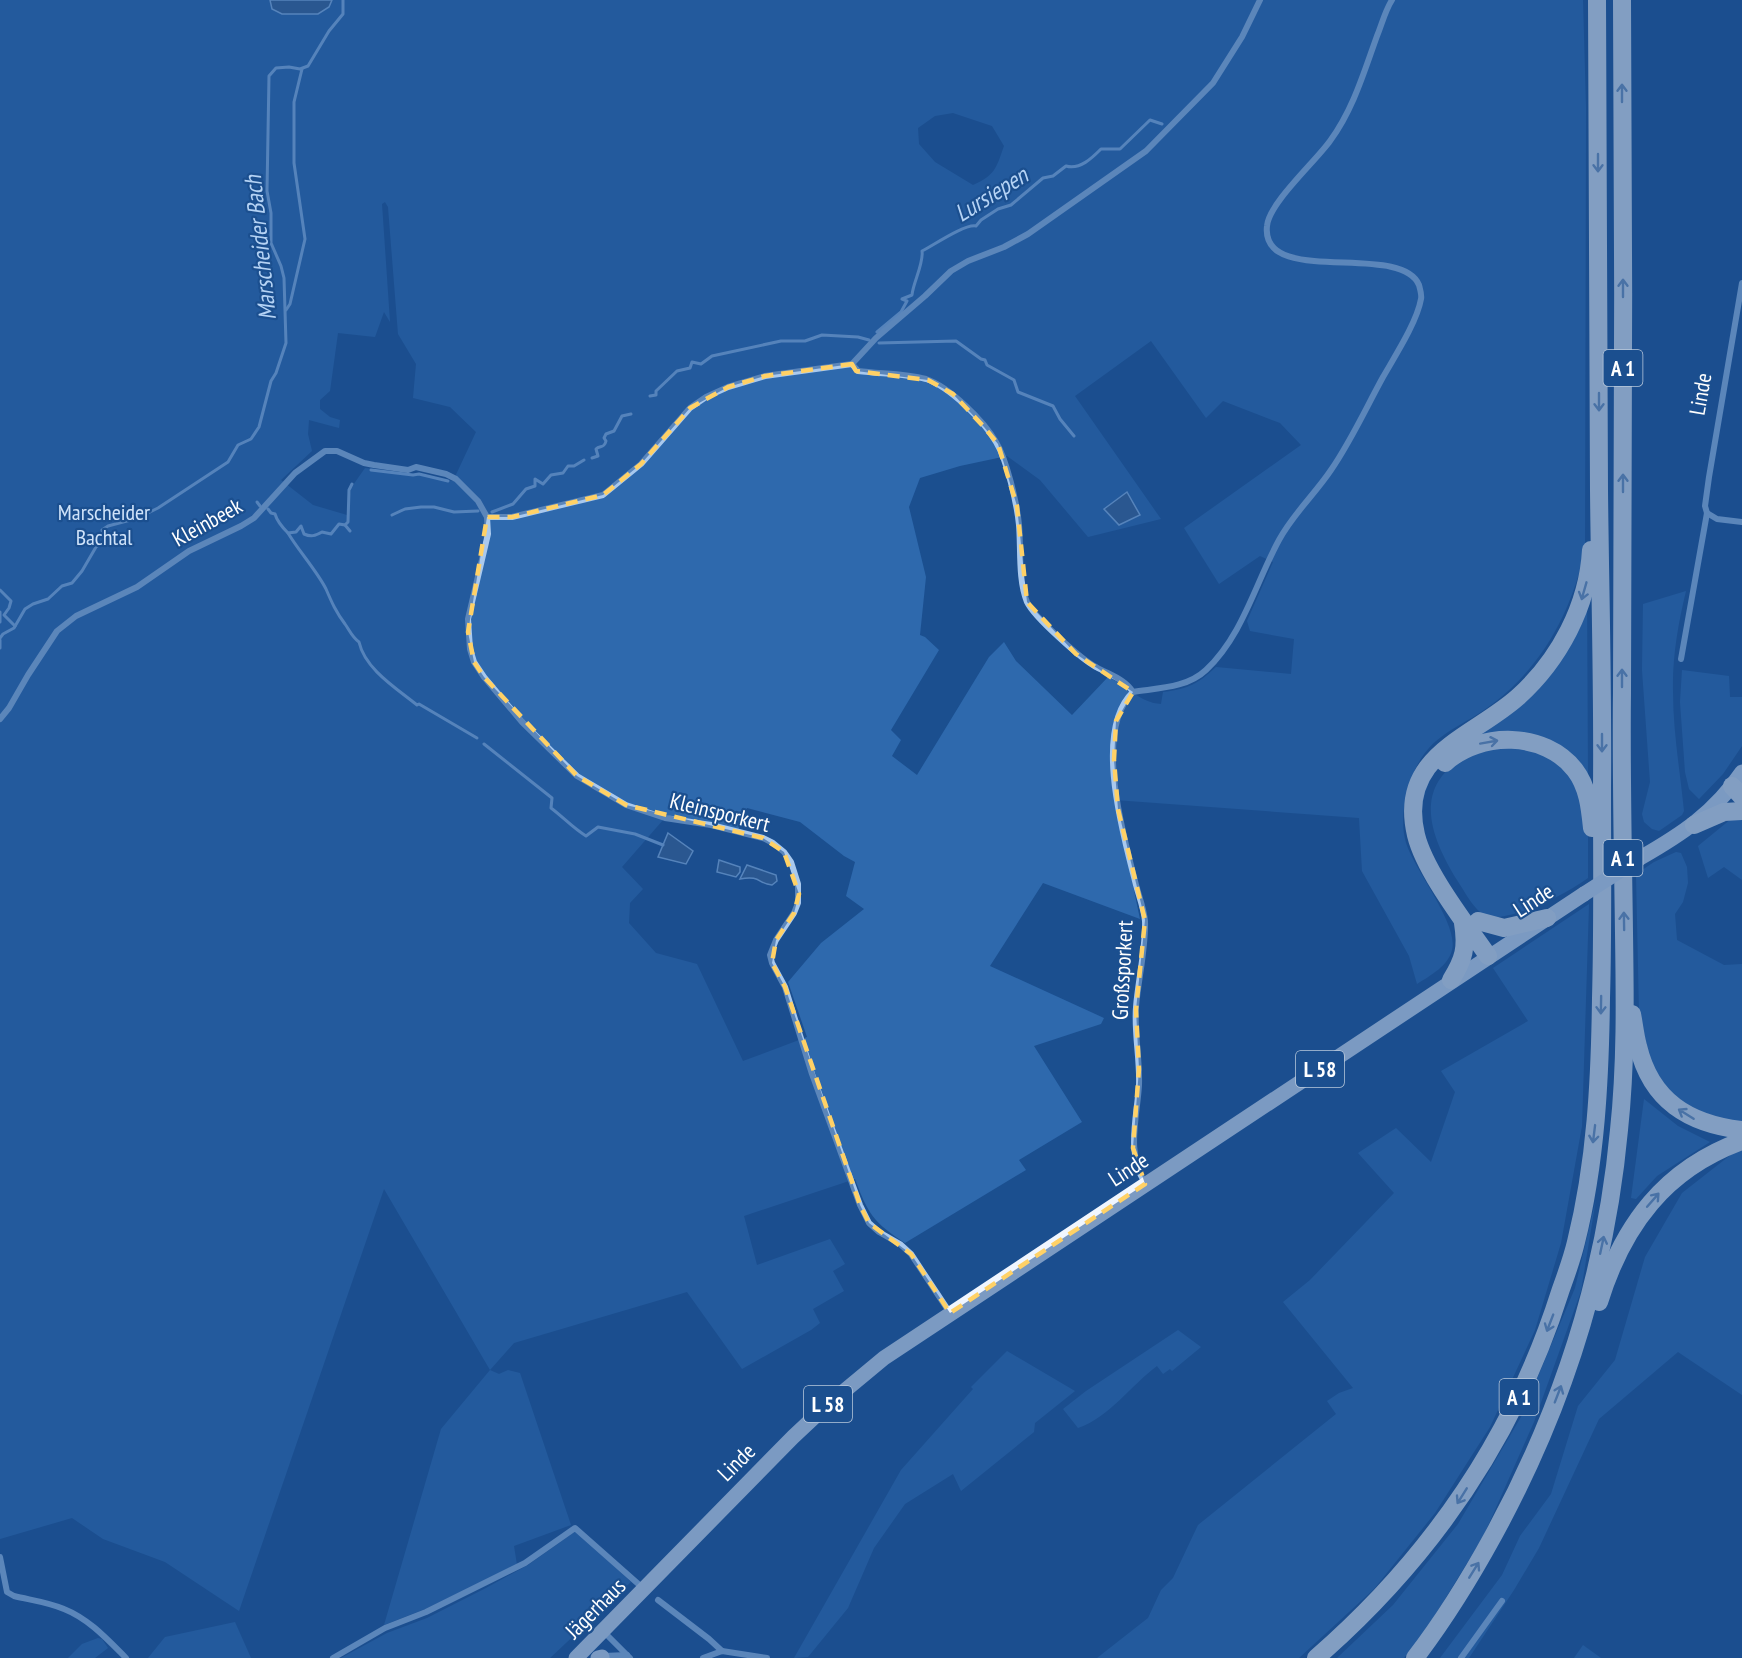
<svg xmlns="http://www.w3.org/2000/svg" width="1742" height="1658" font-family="'PT Sans Narrow',sans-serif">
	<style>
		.green { fill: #2e69ad; fill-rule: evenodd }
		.water { fill: #3c6290; stroke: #9cc4f0; stroke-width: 1.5 }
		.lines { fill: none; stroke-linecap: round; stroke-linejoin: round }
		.stream { stroke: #9cc4f0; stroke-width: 3 }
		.minor { stroke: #a9c9ee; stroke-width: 6 }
		.primary { stroke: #f0f6ff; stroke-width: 15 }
		.motorway { stroke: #fff; stroke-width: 18 }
		.primary-bridge { stroke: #f0f6ff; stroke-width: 15 }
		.oneway { stroke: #829ec1 }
		.marked { fill: none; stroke: #ffd166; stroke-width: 4.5; stroke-dasharray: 12 8; stroke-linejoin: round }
		.labels { text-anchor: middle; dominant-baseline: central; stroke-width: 4.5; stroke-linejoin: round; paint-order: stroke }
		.shield { fill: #1b4f8f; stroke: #bbcadd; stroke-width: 1.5 }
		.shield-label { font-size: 21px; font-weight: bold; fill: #fff }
		.street-label { font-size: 22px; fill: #fff; stroke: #1b4f8f }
		.park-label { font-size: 22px; fill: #cfe3fa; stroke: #1b4f8f }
		.water-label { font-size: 24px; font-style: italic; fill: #b5d3f5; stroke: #1b4f8f }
	</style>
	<rect width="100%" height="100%" fill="#1b4f8f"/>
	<g class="green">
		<path d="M 0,0 L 1583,0 L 1586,108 L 1585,549 C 1573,608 1544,664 1495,702 C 1460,730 1427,732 1411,780 C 1404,800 1400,822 1406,843 C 1414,869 1459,925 1452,950 C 1448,966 1431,975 1417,984 L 1409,956 L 1362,871 L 1359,818 L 1115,800 L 1140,919 L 1043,883 L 990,966 L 1104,1018 L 1101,1024 L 1034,1046 L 1082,1122 L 1019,1160 L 1026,1170 L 905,1243 C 873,1222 868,1214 855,1179 L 744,1216 L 757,1265 L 830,1239 L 845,1264 L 833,1271 L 844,1291 L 813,1309 L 820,1323 L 811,1330 L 742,1369 L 687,1292 L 514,1343 L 490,1370 L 499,1374 L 508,1370 L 520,1373 L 571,1525 L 514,1546 L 517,1565 L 425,1609 L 384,1625 L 441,1429 L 490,1370 L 384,1189 L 239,1611 L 165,1562 L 103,1539 L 72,1518 L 0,1539 ZM 953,113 L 992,126 L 1004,146 C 996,169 995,175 973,185 L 935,162 L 919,144 L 918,128 L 935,116 ZM 385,202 L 388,207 L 398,334 L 416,364 L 413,398 L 450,407 L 476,432 L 453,481 L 416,474 L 365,468 L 351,488 L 347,515 L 313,505 L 281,480 L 312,451 L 308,434 L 309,420 L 339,428 L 340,420 L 330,417 L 320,409 L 320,400 L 330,391 L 338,333 L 375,337 L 384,312 L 390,322 L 382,204 ZM 1151,341 L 1206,418 L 1223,401 L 1280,423 L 1301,445 L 1184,528 L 1219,584 L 1260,556 L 1273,562 L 1247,621 L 1250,631 L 1294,639 L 1291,674 L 1216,667 C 1198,684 1188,689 1163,692 L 1161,704 C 1140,703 1127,685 1108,677 L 1072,715 L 1016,661 L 1004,642 L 989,657 L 917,775 L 892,756 L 901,740 L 891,730 L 939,650 L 925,637 L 920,635 L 926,577 L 909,507 L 920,478 L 960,466 L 1007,456 L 1040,480 L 1088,537 L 1161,519 L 1075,396 ZM 747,808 L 800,822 L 844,856 L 855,862 L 846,896 L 864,909 L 821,943 L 788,982 L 807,1037 L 743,1061 L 697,964 L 656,953 L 629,923 L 630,903 L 643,889 L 622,867 L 663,820 L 711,826 L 737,833 Z"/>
		<path d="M 1587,591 L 1588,781 C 1578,764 1565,748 1546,740 C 1488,716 1412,760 1423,827 C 1429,863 1465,908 1485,938 L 1481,941 C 1462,911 1437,881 1424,847 C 1391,760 1477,742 1524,695 C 1555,665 1574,631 1587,591 Z"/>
		<path d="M 1686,591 C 1678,624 1672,658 1673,692 C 1673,732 1680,771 1684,811 L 1682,815 L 1659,831 L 1652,829 L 1644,822 L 1642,814 L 1650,782 L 1642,670 L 1643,604 Z"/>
		<path d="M 1682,670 L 1729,676 L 1730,697 L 1742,697 L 1742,746 L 1723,774 L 1699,799 L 1689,789 L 1685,772 L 1680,702 Z"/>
		<path d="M 1526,746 L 1571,770 L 1588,819 L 1588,878 C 1562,896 1531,912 1499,917 L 1496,923 C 1474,911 1470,900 1457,880 C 1434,842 1412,794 1457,762 C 1462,758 1469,751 1476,749 C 1485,745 1514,747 1526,746 Z"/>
		<path d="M 1742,810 L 1742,880 L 1724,867 L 1708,878 L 1698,846 Z"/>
		<path d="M 1676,852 L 1681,853 L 1687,867 L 1688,883 L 1683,902 L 1675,914 L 1677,940 L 1724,965 L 1742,964 L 1742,1122 L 1712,1119 L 1673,1097 L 1651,1063 L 1639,1012 L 1636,874 L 1654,862 Z"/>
		<path d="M 1589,904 L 1582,1126 L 1561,1243 L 1535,1330 L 1490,1427 L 1435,1513 L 1374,1589 L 1299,1658 L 1097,1658 L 1148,1618 L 1161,1590 L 1173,1578 L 1198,1525 L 1336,1414 L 1327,1401 L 1339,1393 L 1353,1388 L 1283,1302 L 1310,1280 L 1394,1193 L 1358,1153 L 1396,1128 L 1431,1162 L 1455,1092 L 1441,1071 L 1528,1021 L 1493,968 Z"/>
		<path d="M 1644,1099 L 1678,1126 L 1710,1142 L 1657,1176 L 1636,1199 L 1631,1198 Z"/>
		<path d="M 1742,1146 L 1742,1395 L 1678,1352 L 1599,1419 L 1539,1548 L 1514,1590 L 1469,1658 L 1440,1658 L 1502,1575 L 1520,1536 L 1551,1494 L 1578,1406 L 1615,1360 L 1645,1257 L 1682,1193 Z"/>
		<path d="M 1596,1199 L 1581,1291 L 1534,1422 L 1483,1537 L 1426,1630 L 1404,1658 L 1337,1658 L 1393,1605 L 1458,1524 L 1521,1417 L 1575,1288 Z"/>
		<path d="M 1178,1330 L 1201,1347 L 1172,1371 L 1170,1369 L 1163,1374 L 1157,1366 C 1131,1385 1110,1417 1078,1428 L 1063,1409 L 1086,1391 Z"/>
		<path d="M 1007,1351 L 1075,1391 L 1035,1423 L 1034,1432 L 961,1491 L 953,1474 L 905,1504 L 874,1548 L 848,1608 L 808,1657 L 794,1658 L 901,1470 L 973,1389 L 971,1387 Z"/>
		<path d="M 576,1531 L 631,1582 L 550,1658 L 341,1658 L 387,1633 L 427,1618 L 486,1588 L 528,1565 Z"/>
		<path d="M 235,1622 L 251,1658 L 148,1658 L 165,1637 Z"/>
		<path d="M 98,1638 L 102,1639 L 108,1648 L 95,1658 L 68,1658 L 82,1644 Z"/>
		<path d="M 1583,1645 L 1601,1658 L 1574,1658 Z"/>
	</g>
	<g class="water">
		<path d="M 270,0 L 332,0 L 329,7 L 318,14 L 282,14 L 272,9 Z"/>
		<path d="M 1127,492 L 1140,515 L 1119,525 L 1104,509 Z"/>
		<path d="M 668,833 L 693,851 L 686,864 L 658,857 Z"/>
		<path d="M 719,860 L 740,867 L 740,872 L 736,877 L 717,872 Z"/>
		<path d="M 747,865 L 776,875 L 777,881 L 772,885 C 758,884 761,875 740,879 Z"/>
	</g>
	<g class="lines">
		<g class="stream">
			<path d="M 286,310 L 290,304 L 305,239 L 294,163 L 294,102 L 302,69"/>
			<path d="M 877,332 L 901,312 L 907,301 L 902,299 L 912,295 C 913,283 924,263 922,251 C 934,245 964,224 976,226 L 981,220 L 998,209 L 1011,205 L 1043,178 L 1053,176 L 1066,166 C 1080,170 1092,158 1101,149 L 1120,149 L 1150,120 L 1162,124"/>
			<path d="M 879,343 L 956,341 L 981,359 L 985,360 L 987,365 L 1014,380 L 1018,392 L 1053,406 L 1060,419 L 1074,436"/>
			<path d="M 650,396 L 656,395 L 656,391 L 677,371 L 690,368 L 692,362 L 701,364 L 712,356 L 781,341 L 805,341 L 822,335 L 858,337 L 869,340"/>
			<path d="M 592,458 L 598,456 L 596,449 C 600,445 604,449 606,441 L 604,438 L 606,434 L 614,431 L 622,416 L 631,414"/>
			<path d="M 371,470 L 413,475 L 419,474 L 448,481"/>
			<path d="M 257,502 L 260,506"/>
			<path d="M 268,509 L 271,513 L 275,514 C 277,521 284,529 288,533 L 296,532 L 301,526 L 304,534 C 311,537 315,536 322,532 L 331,534 L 339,524 L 345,525 L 350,531"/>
			<path d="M 492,512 L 513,504 L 526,489 L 535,486 L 535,479 L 543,484 L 551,475 L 563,473 L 568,466 L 574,466 L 584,460"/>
			<path d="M 392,515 L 405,509 L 421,507 L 434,507 L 454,512 L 478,511"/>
			<path d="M 345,525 L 348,522 L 349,490 L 352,484"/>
			<path d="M 288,533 C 298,550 317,571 326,589 C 332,603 336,612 345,624 C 350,631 352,637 359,642 C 365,669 396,688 417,705 L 419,704 L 477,738"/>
			<path d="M 0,590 L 11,601 L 9,608 L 4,615 L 15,626"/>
			<path d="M 0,612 L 0,622"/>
			<path d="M 0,638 L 3,634 L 14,628 L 25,609 L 33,604 L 48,599 L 62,586 L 72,583 L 82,571 L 96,547 L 100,544 L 108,544 L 108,538 L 103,534 L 102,530 L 108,526 L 138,518 L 158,508 L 228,462 L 238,445 L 251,439 L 259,427 L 271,381 L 276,373 L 286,343 L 284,278 L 281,266 L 271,243 L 271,213 L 267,191 L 269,76 L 276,68 L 289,67 L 300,69 L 308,66 L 329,31 L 343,14 L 343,0"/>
			<path d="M 0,640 L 0,648"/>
			<path d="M 484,744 L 552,798 L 551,808 C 563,817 573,828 586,836 L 598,827 L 635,834 L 663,845"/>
		</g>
		<g class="minor">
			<path d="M 852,364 L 858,371 C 881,374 904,373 926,379 C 950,387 984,421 996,442 C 1007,460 1017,504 1019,525 C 1021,548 1018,580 1027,602 C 1034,617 1081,659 1096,667 C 1110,675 1125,679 1133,692"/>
			<path d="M 1707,513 L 1717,519 L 1742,522"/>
			<path d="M 487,517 L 512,517 L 603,495 L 641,464 L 690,408 L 706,397 L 728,387 L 765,376 L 852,364 L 876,338 L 925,296 L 951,271 L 968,261 L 1004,247 L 1028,234 L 1146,151 L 1213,83 L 1242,37 L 1260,0"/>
			<path d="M 1681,659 L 1707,513 L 1705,506 L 1709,477 L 1742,283"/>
			<path d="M 0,719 L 9,708 L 28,675 L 57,631 L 76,616 L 137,587 L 189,551 L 241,526 L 254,518 L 295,473 L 325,451 L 337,451 L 364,463 L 374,465 L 408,470 L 416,467 L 446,474 L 456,479 L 478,501 L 487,517 L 488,534 L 468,619 L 470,649 L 474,662 L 484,677 L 522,722 L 577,776 L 626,805 L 665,818 L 711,825 L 763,838 L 773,843 L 784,852 L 791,862 L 798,884 L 798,903 L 794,913 L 776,940 L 770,955 L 772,963 L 785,987 L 812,1074 L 860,1205 L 869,1223 L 879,1232 L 900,1244 L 911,1254 L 950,1313"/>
			<path d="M 1145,1183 C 1126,1153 1137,1118 1139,1085 C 1140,1059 1134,1033 1136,1007 C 1138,981 1146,947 1145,921 C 1144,908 1138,894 1135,881 C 1123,834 1093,730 1133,692 C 1158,688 1187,688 1206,670 C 1243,635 1255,584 1279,540 C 1293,514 1315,494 1331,470 C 1351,441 1366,408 1383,377 C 1395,356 1417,322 1421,299 C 1422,295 1420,289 1419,285 C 1401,241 1260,288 1267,226 C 1269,203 1315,162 1330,141 C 1353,110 1364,72 1377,36 C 1382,24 1385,11 1392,0"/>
			<path d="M 0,1557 L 7,1592 L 14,1596 C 30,1600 48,1602 64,1609 C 89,1619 107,1639 126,1658"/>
			<path d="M 658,1600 L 709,1639 L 722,1651"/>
			<path d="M 603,1631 L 630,1658"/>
			<path d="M 604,1656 L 627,1655"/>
			<path d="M 333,1658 L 385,1628 L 426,1612 L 525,1563 L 575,1528 L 644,1589"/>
			<path d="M 703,1658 L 722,1651 L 767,1658"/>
			<path d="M 1461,1658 L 1502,1601"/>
		</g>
		<g class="primary">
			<path d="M 1640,858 C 1682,834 1714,813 1742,772"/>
			<path d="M 576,1658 L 793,1437 L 825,1407 L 884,1358 L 1584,894"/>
			<path d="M 598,1658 L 602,1657"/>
		</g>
		<g class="motorway">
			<path d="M 1445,763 C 1480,731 1545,731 1575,770 C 1588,787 1590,808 1592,828"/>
			<path d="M 1732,786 L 1742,797"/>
			<path d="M 1694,825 L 1724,812 L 1742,811"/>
			<path d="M 1478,921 L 1504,928 L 1547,918"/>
			<path d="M 1488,956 C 1466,924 1425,872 1416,835 C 1397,755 1472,738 1518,697 C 1559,660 1588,606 1591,550"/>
			<path d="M 1451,980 C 1464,959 1467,948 1463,923"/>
			<path d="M 1632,1014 C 1634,1024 1635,1035 1638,1046 C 1651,1101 1689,1124 1742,1130"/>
			<path d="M 1599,1302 C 1623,1225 1665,1169 1742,1141"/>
			<path d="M 1316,1658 C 1431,1558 1514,1437 1560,1292 C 1566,1275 1572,1259 1576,1242 C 1596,1162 1600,1079 1601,998 C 1603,928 1602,858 1602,788 C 1603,689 1600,590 1599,490 C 1598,327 1598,163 1597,0"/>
			<path d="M 1415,1658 C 1444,1620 1470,1578 1493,1536 C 1562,1410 1606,1272 1619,1130 C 1626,1065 1625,999 1624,933 C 1623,853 1621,773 1622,693 C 1623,462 1624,231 1622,0"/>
		</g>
		<path class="primary-bridge" d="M 1584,894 L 1640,858"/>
	</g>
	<defs><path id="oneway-shaft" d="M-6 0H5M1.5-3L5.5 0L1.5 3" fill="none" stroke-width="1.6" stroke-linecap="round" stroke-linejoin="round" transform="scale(1.5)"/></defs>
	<g class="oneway">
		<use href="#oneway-shaft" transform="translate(1622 93) rotate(-90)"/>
		<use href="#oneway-shaft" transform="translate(1598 163) rotate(90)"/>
		<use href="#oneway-shaft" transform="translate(1623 288) rotate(-90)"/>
		<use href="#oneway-shaft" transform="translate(1599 402) rotate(90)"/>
		<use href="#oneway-shaft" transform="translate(1623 483) rotate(-90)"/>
		<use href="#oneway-shaft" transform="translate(1584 591) rotate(106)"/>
		<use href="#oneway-shaft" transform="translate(1622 678) rotate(-90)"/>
		<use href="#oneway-shaft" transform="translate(1489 742) rotate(-10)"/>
		<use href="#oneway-shaft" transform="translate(1602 743) rotate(90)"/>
		<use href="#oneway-shaft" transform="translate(1624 921) rotate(-91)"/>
		<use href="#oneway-shaft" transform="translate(1601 1005) rotate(91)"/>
		<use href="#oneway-shaft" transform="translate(1686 1114) rotate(-148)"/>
		<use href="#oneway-shaft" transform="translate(1594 1134) rotate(97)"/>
		<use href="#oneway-shaft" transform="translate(1653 1200) rotate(-49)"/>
		<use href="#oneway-shaft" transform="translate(1602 1245) rotate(-78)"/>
		<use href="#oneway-shaft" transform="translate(1550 1323) rotate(111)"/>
		<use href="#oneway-shaft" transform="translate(1558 1394) rotate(-69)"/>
		<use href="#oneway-shaft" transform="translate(1462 1496) rotate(122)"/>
		<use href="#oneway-shaft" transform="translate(1474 1570) rotate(-58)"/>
	</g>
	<path d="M0 0H1742V1658H0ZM 852,364 L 856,371 L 928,380 L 953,394 L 984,427 L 998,444 L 1017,506 L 1027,602 L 1076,654 L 1133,692 L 1116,721 L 1114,760 L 1118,809 L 1145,920 L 1136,1010 L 1139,1069 L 1133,1148 L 1145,1184 L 950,1313 L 911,1254 L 869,1223 L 860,1205 L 785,987 L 772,963 L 776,940 L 794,913 L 799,894 L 784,852 L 763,838 L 626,805 L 577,776 L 484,677 L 474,662 L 468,632 L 487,517 L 512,517 L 603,495 L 641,464 L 690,408 L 728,387 L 765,376 Z" fill="#1b4f8f" fill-opacity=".55" fill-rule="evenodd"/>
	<path class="marked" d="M 852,364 L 856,371 L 928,380 L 953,394 L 984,427 L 998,444 L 1017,506 L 1027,602 L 1076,654 L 1133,692 L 1116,721 L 1114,760 L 1118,809 L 1145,920 L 1136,1010 L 1139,1069 L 1133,1148 L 1145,1184 L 950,1313 L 911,1254 L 869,1223 L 860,1205 L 785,987 L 772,963 L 776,940 L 794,913 L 799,894 L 784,852 L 763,838 L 626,805 L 577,776 L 484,677 L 474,662 L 468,632 L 487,517 L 512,517 L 603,495 L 641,464 L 690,408 L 728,387 L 765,376 Z"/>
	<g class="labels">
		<g class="shield">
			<rect x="1603.5" y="350" width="39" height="36" rx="4.5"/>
			<rect x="1603.5" y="840" width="39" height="36" rx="4.5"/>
			<rect x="1296" y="1051" width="48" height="36" rx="4.5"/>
			<rect x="1499.5" y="1379" width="39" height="36" rx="4.5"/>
			<rect x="804" y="1386" width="48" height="36" rx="4.5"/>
		</g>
		<g class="shield-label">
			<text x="1623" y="368">A 1</text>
			<text x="1623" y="858">A 1</text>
			<text x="1320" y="1069">L 58</text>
			<text x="1519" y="1397">A 1</text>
			<text x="828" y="1404">L 58</text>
		</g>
		<g class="street-label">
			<text transform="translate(1700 394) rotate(-80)">Linde</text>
			<text transform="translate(207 522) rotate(-29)">Kleinbeek</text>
			<text transform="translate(720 812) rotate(14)">Kleinsporkert</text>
			<text transform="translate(1533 900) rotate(-33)">Linde</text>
			<text transform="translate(1122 970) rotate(-87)">Großsporkert</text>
			<text transform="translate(1128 1169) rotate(-33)">Linde</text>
			<text transform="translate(736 1462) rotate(-45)">Linde</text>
			<text transform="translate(595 1608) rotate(-45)">Jägerhaus</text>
		</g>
		<g class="park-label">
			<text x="104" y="512">Marscheider<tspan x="104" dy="25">Bachtal</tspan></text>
		</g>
		<g class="water-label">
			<text transform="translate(991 194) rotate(-32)">Lursiepen</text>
			<text transform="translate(260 248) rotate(-96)">Marscheider Bach</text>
		</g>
	</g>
</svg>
